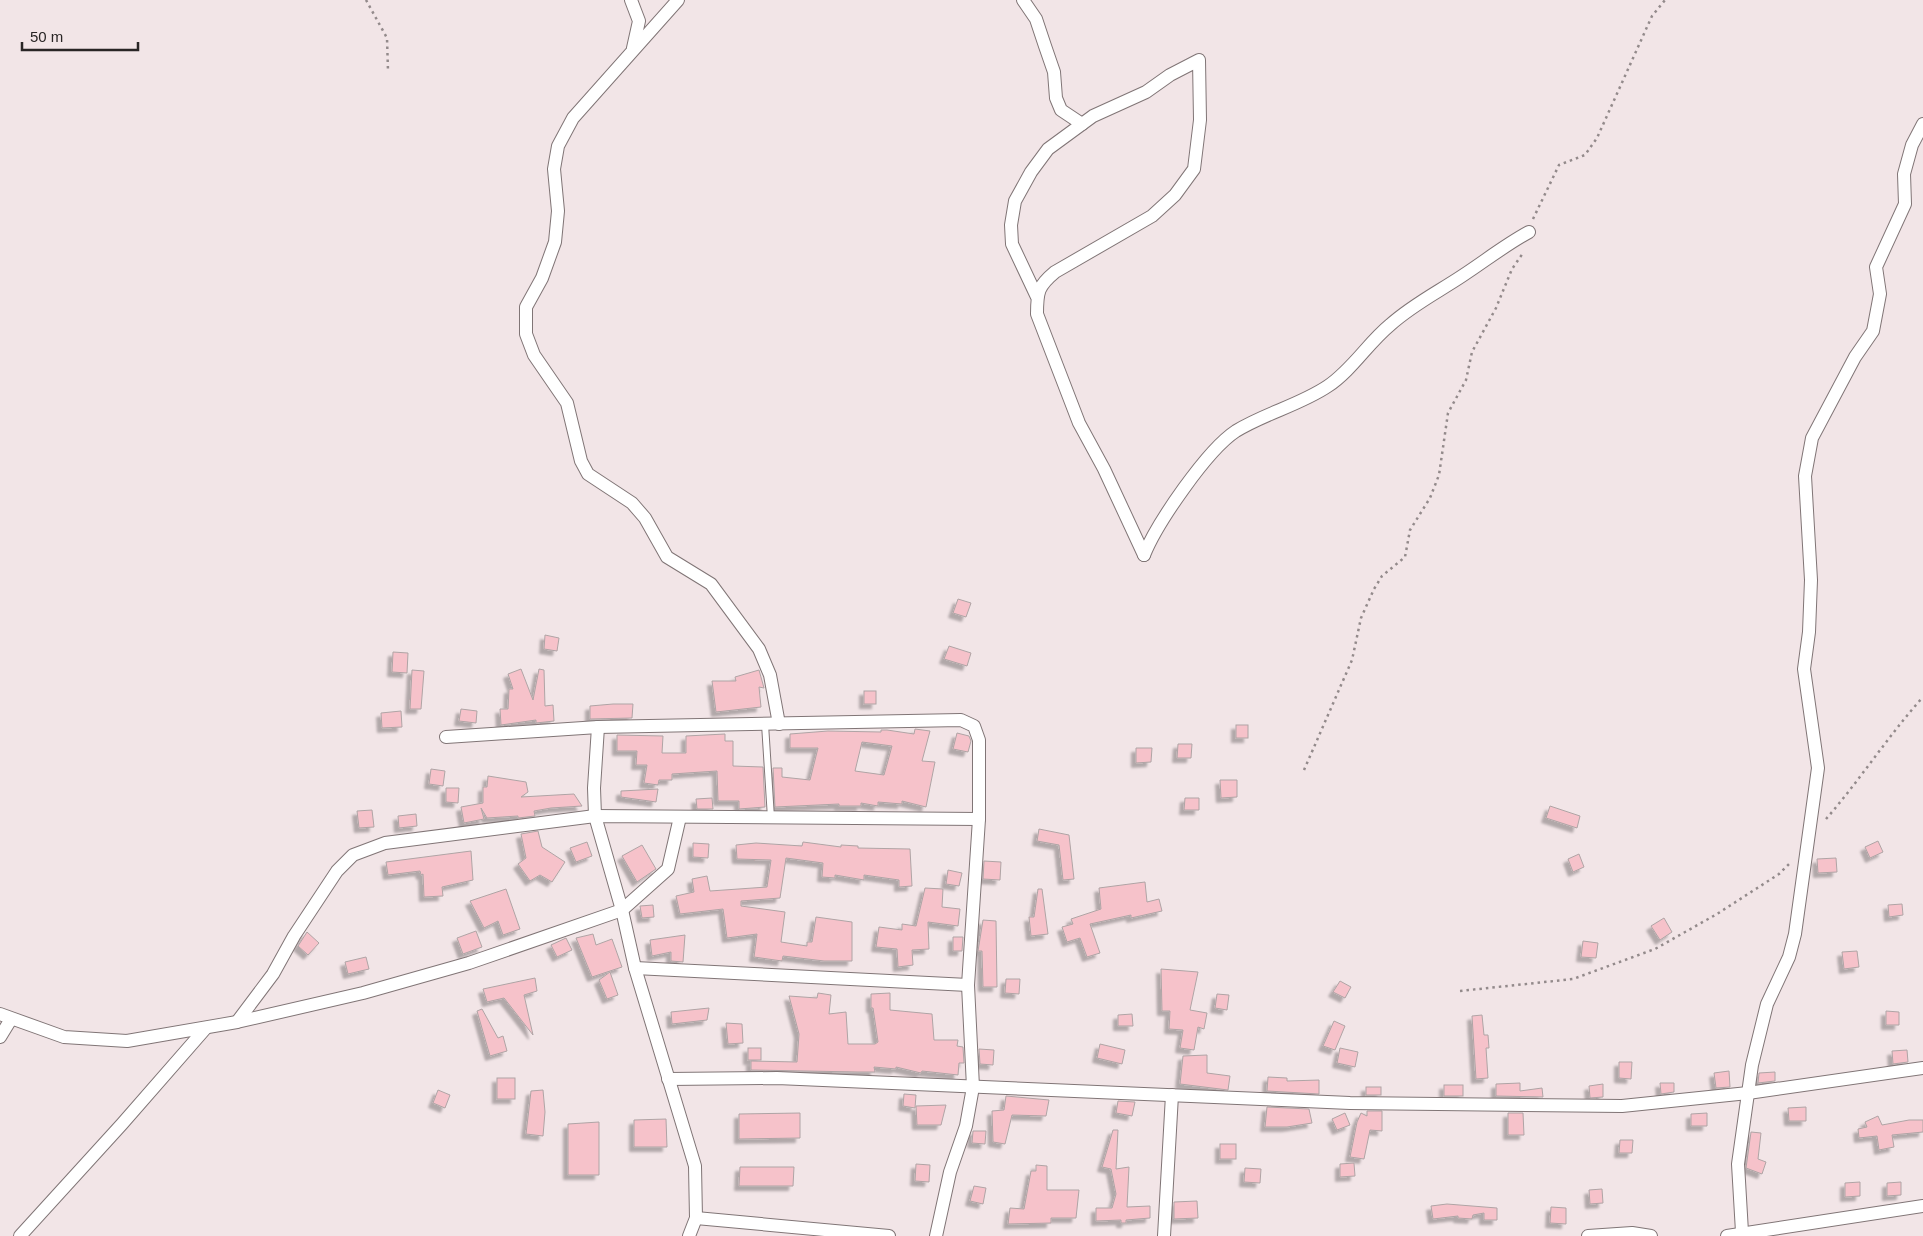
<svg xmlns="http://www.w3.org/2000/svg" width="1923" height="1236" font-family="Helvetica,sans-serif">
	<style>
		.building { fill: #f6c2ca; stroke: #afa4a5; fill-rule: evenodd; filter: url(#shadow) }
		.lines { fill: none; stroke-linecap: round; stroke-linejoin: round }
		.service-casing { stroke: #807576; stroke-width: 8 }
		.minor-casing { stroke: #807576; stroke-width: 14 }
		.path { stroke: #938a8b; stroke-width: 2.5; stroke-dasharray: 2.5 4; stroke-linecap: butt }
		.service { stroke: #fff; stroke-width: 6 }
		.minor { stroke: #fff; stroke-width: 12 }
	</style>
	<defs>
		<filter id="shadow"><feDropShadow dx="-4.5" dy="4.5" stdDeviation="1" flood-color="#0004"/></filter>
	</defs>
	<rect width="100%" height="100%" fill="#f2e5e7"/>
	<g class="building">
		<path d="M 958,599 L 971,603 L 966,617 L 953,613 Z"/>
		<path d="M 545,635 L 559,638 L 557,651 L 544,649 Z"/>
		<path d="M 949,646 L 971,653 L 967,666 L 944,659 Z"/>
		<path d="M 393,652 L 408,653 L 407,673 L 392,672 Z"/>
		<path d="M 521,669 L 533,700 L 539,669 L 544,670 L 545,706 L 553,705 L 554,721 L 536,723 L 536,720 L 501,725 L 500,709 L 508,709 L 509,689 L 513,689 L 508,674 Z"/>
		<path d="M 412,670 L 424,671 L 421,709 L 410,709 Z"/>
		<path d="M 759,670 L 764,688 L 759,687 L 761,707 L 716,712 L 712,681 L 736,681 L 735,677 Z"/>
		<rect x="864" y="691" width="12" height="13"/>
		<path d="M 613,704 L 633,704 L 632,718 L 590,719 L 590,706 Z"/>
		<path d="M 461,709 L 477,711 L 476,723 L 459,721 Z"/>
		<path d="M 401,711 L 402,727 L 382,728 L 381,713 Z"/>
		<rect x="1236" y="725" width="12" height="13"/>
		<path d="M 915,729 L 930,731 L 922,761 L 935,762 L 926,807 L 902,801 L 902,804 L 878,802 L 878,806 L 861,803 L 861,806 L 839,806 L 839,804 L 775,807 L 773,768 L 782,768 L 782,777 L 810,780 L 818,748 L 790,748 L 790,734 L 828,731 L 881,732 L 881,730 L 887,730 L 914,734 ZM 862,742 L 892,746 L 884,775 L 855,771 Z"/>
		<path d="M 957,733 L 969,736 L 971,741 L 968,752 L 953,749 Z"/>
		<path d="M 725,734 L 725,741 L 733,741 L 733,766 L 763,767 L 765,807 L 739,809 L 739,801 L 718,801 L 717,771 L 672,774 L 672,780 L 659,780 L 658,785 L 644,783 L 647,765 L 636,765 L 637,751 L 617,751 L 617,735 L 663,736 L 662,753 L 686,753 L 686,736 Z"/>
		<path d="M 1178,744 L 1192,744 L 1191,758 L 1177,758 Z"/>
		<path d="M 1136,748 L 1152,748 L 1151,762 L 1136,763 Z"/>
		<path d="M 431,769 L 445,771 L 443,786 L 429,784 Z"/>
		<path d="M 488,776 L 526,782 L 528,792 L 521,797 L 574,794 L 582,806 L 551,808 L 534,811 L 535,816 L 518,818 L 518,816 L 487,818 L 481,808 L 484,819 L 464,823 L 461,807 L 483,803 L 483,787 L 487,787 Z"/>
		<path d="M 1220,780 L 1237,780 L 1237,797 L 1221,798 Z"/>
		<path d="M 446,788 L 459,788 L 458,803 L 446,802 Z"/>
		<path d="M 658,789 L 656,802 L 621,797 L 621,791 Z"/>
		<path d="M 712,798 L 713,809 L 697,809 L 696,799 Z"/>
		<path d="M 1185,798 L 1199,798 L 1199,810 L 1184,810 Z"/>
		<path d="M 1550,806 L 1580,816 L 1577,828 L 1546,818 Z"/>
		<path d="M 372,810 L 374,827 L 359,828 L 357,811 Z"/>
		<path d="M 416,814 L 417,826 L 399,828 L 398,816 Z"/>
		<path d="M 1039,829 L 1069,835 L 1074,879 L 1063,880 L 1059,845 L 1037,841 Z"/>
		<path d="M 538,831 L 542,847 L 565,862 L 552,882 L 540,875 L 530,881 L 518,864 L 526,858 L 521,834 Z"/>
		<path d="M 1878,841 L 1883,852 L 1870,858 L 1865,847 Z"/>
		<path d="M 587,842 L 592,856 L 576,862 L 570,848 Z"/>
		<path d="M 803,842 L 841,847 L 841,845 L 858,846 L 858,848 L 910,849 L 912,886 L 899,887 L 899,880 L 864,875 L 864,880 L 835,875 L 835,878 L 822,877 L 823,863 L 786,858 L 780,898 L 741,901 L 741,906 L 785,912 L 781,942 L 807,946 L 807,942 L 812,942 L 816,917 L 852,922 L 852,961 L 824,961 L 783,956 L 782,961 L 754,957 L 757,934 L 727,938 L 723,909 L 680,914 L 676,896 L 694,892 L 692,879 L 707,876 L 710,891 L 767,887 L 771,860 L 737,859 L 736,845 L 756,843 L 802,846 Z"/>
		<path d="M 693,843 L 709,844 L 708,858 L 693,857 Z"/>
		<path d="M 642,845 L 656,869 L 637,882 L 622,856 Z"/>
		<path d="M 471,851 L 473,880 L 442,887 L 443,896 L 424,897 L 423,874 L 421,875 L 420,871 L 388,875 L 386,862 Z"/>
		<path d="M 1579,854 L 1584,867 L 1573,872 L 1568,859 Z"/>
		<path d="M 1836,858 L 1837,872 L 1818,873 L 1817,859 Z"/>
		<path d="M 984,861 L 1001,862 L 1000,880 L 983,879 Z"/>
		<path d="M 948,870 L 962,873 L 959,886 L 946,884 Z"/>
		<path d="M 1145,882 L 1147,902 L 1159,899 L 1162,911 L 1131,918 L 1131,915 L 1090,924 L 1100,953 L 1087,957 L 1080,938 L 1067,942 L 1062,927 L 1073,924 L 1071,919 L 1101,909 L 1099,888 Z"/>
		<path d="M 925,888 L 943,889 L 942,907 L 960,909 L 958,926 L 928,922 L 929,949 L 912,950 L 913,965 L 898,967 L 897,949 L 876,947 L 879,927 L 902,930 L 902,924 L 916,926 Z"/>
		<path d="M 506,889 L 520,929 L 503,935 L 498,921 L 484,928 L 470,901 Z"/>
		<path d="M 1038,889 L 1042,889 L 1048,934 L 1031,936 L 1029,917 L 1034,917 Z"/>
		<path d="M 1902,904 L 1903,915 L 1889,917 L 1888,905 Z"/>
		<path d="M 653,905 L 654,917 L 642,918 L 640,906 Z"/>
		<path d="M 1664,918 L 1672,932 L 1660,940 L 1651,926 Z"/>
		<path d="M 983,920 L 996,921 L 997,987 L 983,987 L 982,951 L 978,951 Z"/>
		<path d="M 476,931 L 482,947 L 463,954 L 457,938 Z"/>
		<path d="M 307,932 L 319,943 L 308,955 L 298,946 Z"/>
		<path d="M 593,934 L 596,945 L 612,939 L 622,967 L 592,977 L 576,938 Z"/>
		<path d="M 685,935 L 683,962 L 671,961 L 671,952 L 652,956 L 650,940 Z"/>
		<path d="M 953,937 L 963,937 L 962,951 L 953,951 Z"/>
		<path d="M 566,938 L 572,950 L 557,957 L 551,945 Z"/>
		<path d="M 1583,941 L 1598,943 L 1596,958 L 1581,957 Z"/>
		<path d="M 1857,951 L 1859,967 L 1844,969 L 1842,952 Z"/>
		<path d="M 366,957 L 369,969 L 348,974 L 345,962 Z"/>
		<path d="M 1161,969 L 1198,972 L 1190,1010 L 1207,1013 L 1204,1029 L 1198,1027 L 1194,1050 L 1180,1048 L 1183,1030 L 1169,1029 L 1170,1011 L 1162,1011 Z"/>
		<path d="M 610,972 L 618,995 L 607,999 L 599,980 Z"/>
		<path d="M 535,978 L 537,991 L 524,995 L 533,1035 L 504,998 L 487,1002 L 483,989 Z"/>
		<path d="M 1006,979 L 1020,979 L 1019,994 L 1005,993 Z"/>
		<path d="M 1340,981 L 1351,987 L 1345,998 L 1333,992 Z"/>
		<path d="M 818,993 L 831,995 L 829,1014 L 846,1012 L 848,1044 L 875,1044 L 878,1042 L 873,1008 L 871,1008 L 871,994 L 890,993 L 890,1010 L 932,1014 L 934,1040 L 958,1040 L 957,1046 L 963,1047 L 964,1063 L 959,1063 L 958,1075 L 922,1071 L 921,1073 L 896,1067 L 896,1069 L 874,1067 L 875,1072 L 858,1072 L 751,1070 L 751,1061 L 797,1062 L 799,1034 L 789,996 L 817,998 Z"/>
		<path d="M 1217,994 L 1229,995 L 1227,1010 L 1215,1008 Z"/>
		<path d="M 709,1008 L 707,1020 L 672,1024 L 671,1012 Z"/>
		<path d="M 482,1009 L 498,1038 L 503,1036 L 507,1051 L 490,1056 L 477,1011 Z"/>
		<path d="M 1886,1011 L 1899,1012 L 1899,1025 L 1886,1025 Z"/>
		<path d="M 1132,1014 L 1133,1026 L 1118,1026 L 1118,1015 Z"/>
		<path d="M 1482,1015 L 1484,1035 L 1488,1035 L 1489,1048 L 1486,1048 L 1488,1078 L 1476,1079 L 1472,1016 Z"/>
		<path d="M 1334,1021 L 1345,1026 L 1335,1050 L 1323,1046 Z"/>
		<path d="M 726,1023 L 742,1024 L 743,1043 L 728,1044 Z"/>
		<path d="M 1100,1044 L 1125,1050 L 1122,1064 L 1097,1058 Z"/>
		<rect x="748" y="1048" width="13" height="12"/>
		<path d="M 1340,1048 L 1358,1052 L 1355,1067 L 1337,1063 Z"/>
		<path d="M 979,1049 L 994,1050 L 993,1065 L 980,1064 Z"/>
		<path d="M 1907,1050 L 1908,1062 L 1893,1064 L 1892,1051 Z"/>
		<path d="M 1207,1055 L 1207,1073 L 1230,1076 L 1228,1090 L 1180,1084 L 1183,1056 Z"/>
		<path d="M 1619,1062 L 1632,1062 L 1631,1079 L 1619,1078 Z"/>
		<path d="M 1729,1071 L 1730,1087 L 1716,1088 L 1714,1073 Z"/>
		<path d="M 1775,1072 L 1775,1081 L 1758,1083 L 1759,1073 Z"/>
		<path d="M 1268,1077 L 1287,1078 L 1287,1081 L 1319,1080 L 1319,1094 L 1267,1091 Z"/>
		<rect x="497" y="1078" width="18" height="21"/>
		<path d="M 1520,1083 L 1520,1091 L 1542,1088 L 1543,1097 L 1496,1096 L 1496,1084 Z"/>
		<path d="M 1660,1083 L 1674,1083 L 1674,1092 L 1661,1094 Z"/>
		<path d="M 1603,1084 L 1603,1097 L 1590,1098 L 1589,1086 Z"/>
		<rect x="1444" y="1085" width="19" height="11"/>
		<rect x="1366" y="1087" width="15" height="8"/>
		<path d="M 438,1090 L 450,1095 L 445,1108 L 433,1103 Z"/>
		<path d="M 543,1090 L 545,1112 L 543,1136 L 526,1134 L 531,1091 Z"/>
		<path d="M 904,1094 L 916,1095 L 915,1108 L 903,1106 Z"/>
		<path d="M 1006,1096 L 1049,1100 L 1046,1116 L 1012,1115 L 1005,1144 L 993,1142 L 992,1111 L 1004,1110 Z"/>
		<path d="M 1118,1101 L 1135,1102 L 1132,1116 L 1116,1113 Z"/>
		<path d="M 946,1105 L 941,1125 L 917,1125 L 916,1106 Z"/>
		<path d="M 1267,1107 L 1309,1109 L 1312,1123 L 1287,1127 L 1265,1127 Z"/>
		<path d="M 1806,1107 L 1806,1121 L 1789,1121 L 1788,1108 Z"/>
		<path d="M 1367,1111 L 1382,1111 L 1382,1131 L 1370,1130 L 1364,1159 L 1350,1157 L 1357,1122 L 1361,1113 L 1367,1116 Z"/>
		<path d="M 800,1113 L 800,1138 L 739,1139 L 739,1114 Z"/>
		<path d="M 1345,1113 L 1350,1125 L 1337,1130 L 1332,1119 Z"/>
		<path d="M 1508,1113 L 1523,1113 L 1524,1135 L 1508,1135 Z"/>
		<path d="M 1707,1113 L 1707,1126 L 1691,1126 L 1691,1114 Z"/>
		<path d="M 1878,1116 L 1882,1125 L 1909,1120 L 1923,1120 L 1923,1132 L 1892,1135 L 1894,1147 L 1879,1150 L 1877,1136 L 1859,1138 L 1858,1129 L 1867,1127 L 1865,1122 Z"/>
		<path d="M 666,1119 L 667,1147 L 634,1147 L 634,1120 Z"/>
		<path d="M 599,1122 L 599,1175 L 568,1175 L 568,1124 Z"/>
		<path d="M 1113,1130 L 1118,1130 L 1116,1169 L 1129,1167 L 1127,1207 L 1150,1206 L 1150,1218 L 1126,1220 L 1126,1223 L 1121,1223 L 1121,1220 L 1096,1221 L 1096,1208 L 1112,1208 L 1116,1194 L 1111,1169 L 1102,1167 Z"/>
		<path d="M 973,1131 L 986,1131 L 985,1144 L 972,1143 Z"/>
		<path d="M 1751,1132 L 1761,1133 L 1758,1159 L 1766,1162 L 1762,1174 L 1746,1168 Z"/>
		<path d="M 1620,1140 L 1633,1140 L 1632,1153 L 1619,1153 Z"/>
		<rect x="1220" y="1144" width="16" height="15"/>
		<path d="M 1354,1163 L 1355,1176 L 1340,1177 L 1340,1164 Z"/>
		<path d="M 916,1164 L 930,1165 L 929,1182 L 915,1181 Z"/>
		<path d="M 1036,1165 L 1047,1166 L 1047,1190 L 1079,1190 L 1076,1218 L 1051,1218 L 1051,1223 L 1008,1224 L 1010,1208 L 1024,1209 L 1031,1171 L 1036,1171 Z"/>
		<path d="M 740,1167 L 794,1167 L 793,1186 L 739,1186 Z"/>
		<path d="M 1245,1168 L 1261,1169 L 1260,1183 L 1244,1182 Z"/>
		<path d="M 1860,1182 L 1860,1196 L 1845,1197 L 1845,1183 Z"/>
		<path d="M 1901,1182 L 1901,1195 L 1887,1196 L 1887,1183 Z"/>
		<path d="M 974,1186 L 986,1188 L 983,1204 L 970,1201 Z"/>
		<path d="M 1602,1189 L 1603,1203 L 1590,1204 L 1589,1190 Z"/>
		<path d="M 1197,1201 L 1198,1218 L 1174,1219 L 1174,1202 Z"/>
		<path d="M 1447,1204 L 1497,1208 L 1497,1220 L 1484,1220 L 1484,1213 L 1473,1215 L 1472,1219 L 1458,1218 L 1458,1216 L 1433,1219 L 1431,1206 Z"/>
		<path d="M 1551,1207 L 1566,1208 L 1566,1224 L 1550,1223 Z"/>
	</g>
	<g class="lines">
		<g class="service-casing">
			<path id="service" d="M 765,724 L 771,818"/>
		</g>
		<g class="minor-casing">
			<g id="minor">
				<path d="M 631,0 L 639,21 L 633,48"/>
				<path d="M 678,0 L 573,118 L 558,146 L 554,169 L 558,211 L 555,242 L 542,278 L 526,307 L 526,334 L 534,355 L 567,403 L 581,461 L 588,474 L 632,503 L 645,518 L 667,557 L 711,584 L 759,649 L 770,675 L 779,724"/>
				<path d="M 1023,0 L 1036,19 L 1045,46 L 1054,72 L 1056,98 L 1061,110 L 1082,124"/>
				<path d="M 1037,297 L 1012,244 L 1011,225 L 1015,201 L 1031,172 L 1048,149 L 1093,116 L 1146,92 L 1170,75 L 1199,60 L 1200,120 L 1194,169 L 1175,195 L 1152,216 L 1055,272 C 1038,286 1037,292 1037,314 L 1079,423 L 1104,469 L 1144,555"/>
				<path d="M 1144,555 C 1157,523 1207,450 1236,431 C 1265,413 1300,405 1328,386 C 1352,370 1368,343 1390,325 C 1412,305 1438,292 1462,276 C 1485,261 1505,245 1529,232"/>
				<path d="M 598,727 L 594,788 L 595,816 L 622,910 L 635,968 L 695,1166 L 696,1218 L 689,1236"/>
				<path d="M 446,737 L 598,727 L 961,720 L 974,726 L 979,740 L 979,819 L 968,985 L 973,1087 L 966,1126 L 950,1172 L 936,1236"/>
				<path d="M 635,968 L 968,985"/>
				<path d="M 0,1014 L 64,1037 L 127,1041 L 237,1022 L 363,993 L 469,963 L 622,910 L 668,869 L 680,817"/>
				<path d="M 237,1022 L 273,974 L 294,936 L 337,871 L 353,855 L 385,843 L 595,816 L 979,819"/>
				<path d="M 0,1037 L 11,1019"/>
				<path d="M 668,1079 L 777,1078 L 1350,1103 L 1622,1106 L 1748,1093 L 1923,1068"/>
				<path d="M 696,1218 L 889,1236"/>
				<path d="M 1742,1232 L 1738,1164 L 1752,1065 L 1767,1004 L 1789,957 L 1795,934 L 1818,768 L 1804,669 L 1809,632 L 1811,580 L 1805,476 L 1812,438 L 1855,357 L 1873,331 L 1880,294 L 1876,267 L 1905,204 L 1904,174 L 1912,145 L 1923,124"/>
				<path d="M 20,1236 L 122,1124 L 205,1029"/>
				<path d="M 1164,1236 L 1172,1095"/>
				<path d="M 1588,1236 L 1632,1233 L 1651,1236"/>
				<path d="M 1727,1236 L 1923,1206"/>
			</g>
		</g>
		<g class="path">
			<path d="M 366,0 L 387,38 L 388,71"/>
			<path d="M 1533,219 L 1559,165 L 1585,155 L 1597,138 L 1652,16 L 1665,0"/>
			<path d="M 1304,770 L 1352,660 L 1361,618 L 1374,589 L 1382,576 L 1405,557 L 1410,530 L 1430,498 L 1439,475 L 1448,413 L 1466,380 L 1472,352 L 1496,308 L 1512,269 L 1523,253"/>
			<path d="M 1826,819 C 1860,780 1888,736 1923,697"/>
			<path d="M 1460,991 L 1573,979 L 1655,949 L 1717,914 L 1779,874 L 1791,862"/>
		</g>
		<use href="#service" class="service"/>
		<use href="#minor" class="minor"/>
	</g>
	<path d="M22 42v8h116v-8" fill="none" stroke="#292525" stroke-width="2.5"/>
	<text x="30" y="42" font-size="15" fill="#292525" stroke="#f2e5e7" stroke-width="4" paint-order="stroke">50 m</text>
</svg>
